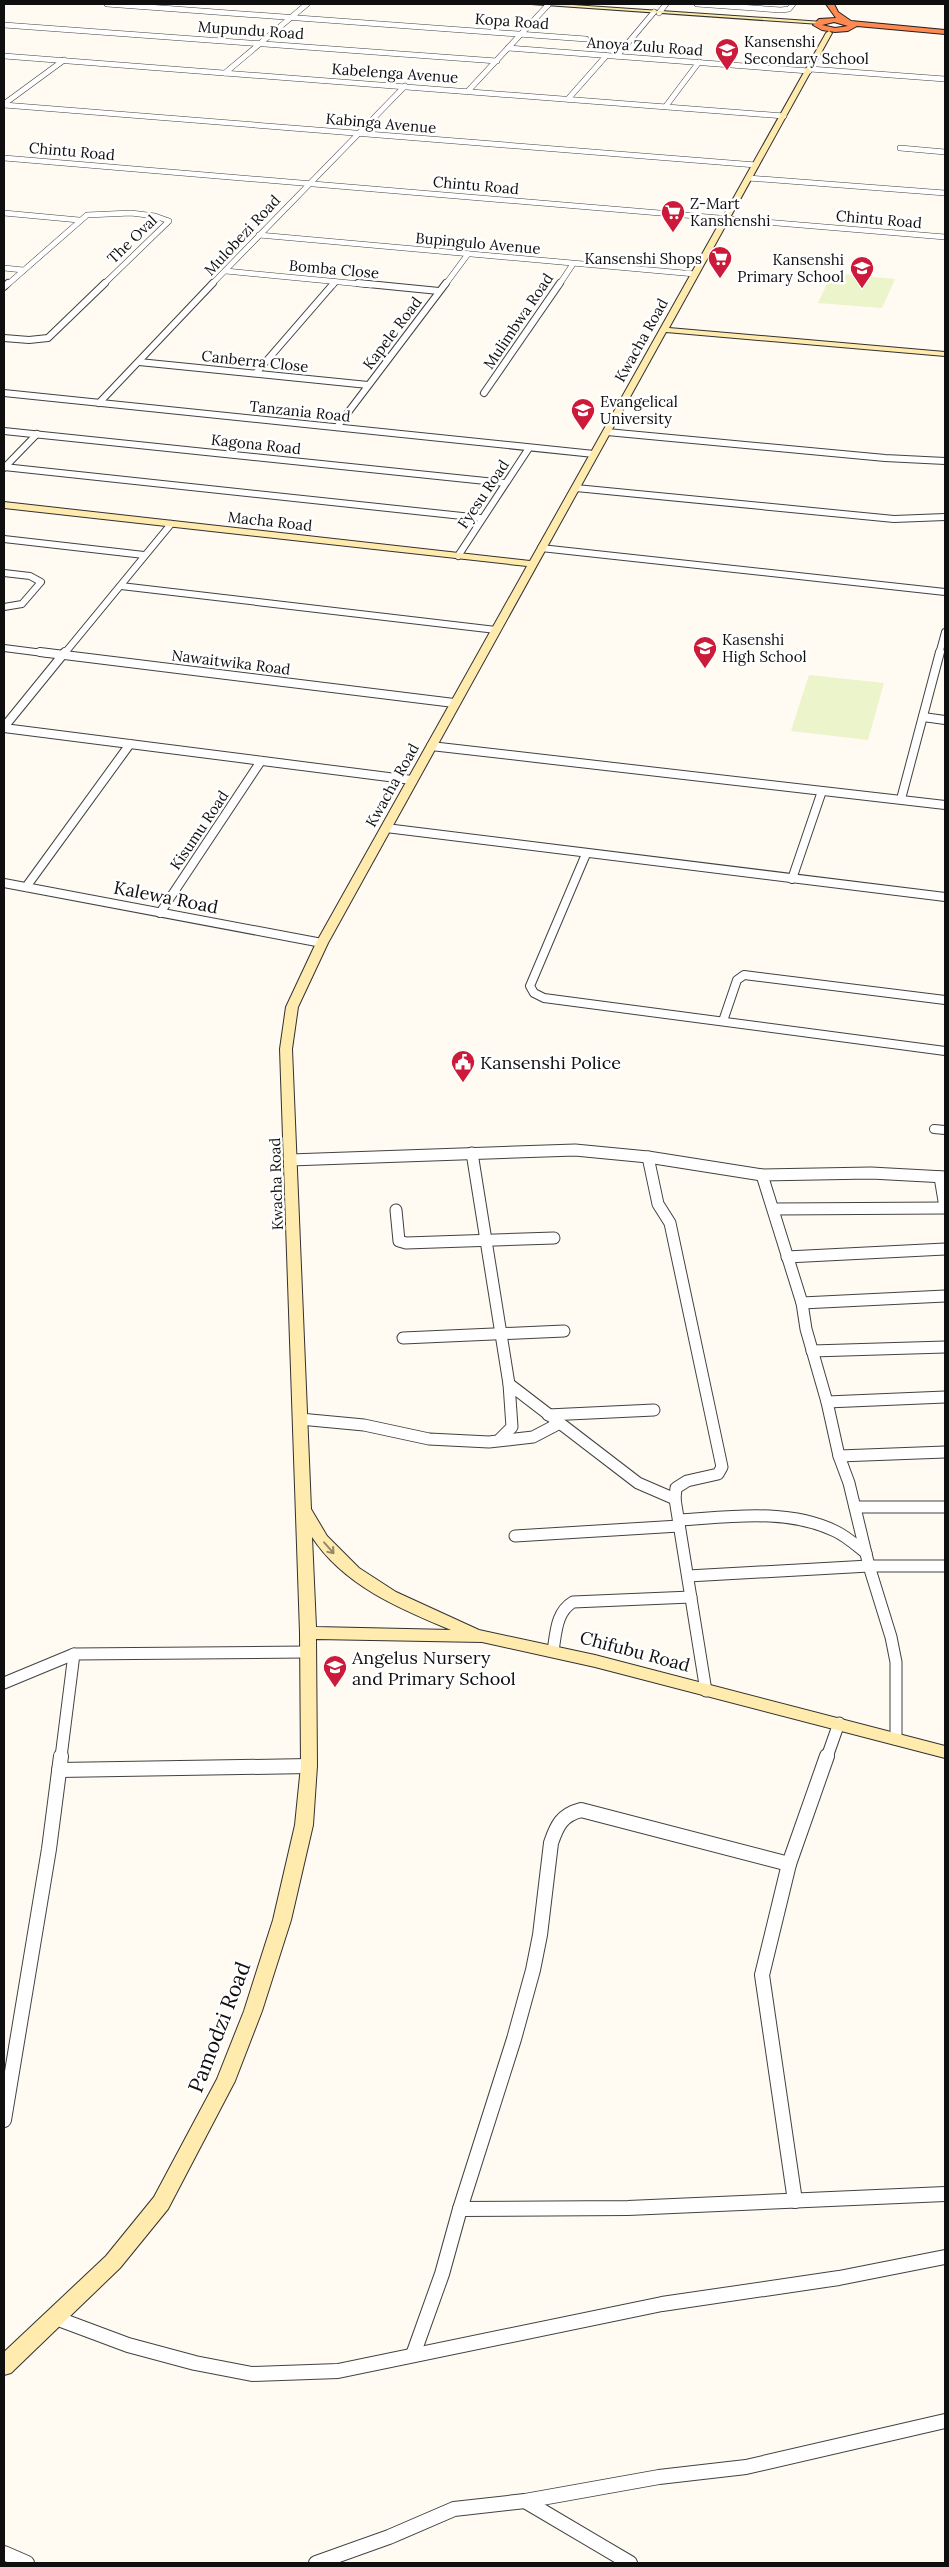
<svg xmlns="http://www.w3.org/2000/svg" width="949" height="2567" font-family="Lora,serif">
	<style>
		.pitch { fill: #ebf4ca }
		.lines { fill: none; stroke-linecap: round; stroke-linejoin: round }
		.street-far4-casing { stroke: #424242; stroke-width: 6 }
		.street-far3-casing { stroke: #424242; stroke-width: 8 }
		.street-far2-casing { stroke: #424242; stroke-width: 10 }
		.street-far1-casing { stroke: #424242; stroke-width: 13 }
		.street-casing { stroke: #424242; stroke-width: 16 }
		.secondary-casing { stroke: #313131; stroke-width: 2 }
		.highway-casing { stroke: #202020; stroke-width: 2 }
		.street-far4 { stroke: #fff; stroke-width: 5 }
		.street-far3 { stroke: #fff; stroke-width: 6 }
		.street-far2 { stroke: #fff; stroke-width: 8 }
		.street-far1 { stroke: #fff; stroke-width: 11 }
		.street { stroke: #fff; stroke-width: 14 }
		.secondary { fill: #ffebad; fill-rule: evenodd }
		.highway { fill: #ff8950; fill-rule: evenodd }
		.oneway { stroke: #938866 }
		.labels { text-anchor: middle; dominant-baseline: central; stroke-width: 5; stroke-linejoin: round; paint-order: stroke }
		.far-street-label { font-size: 15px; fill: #0f0f0f; stroke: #fff }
		.far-poi-label { font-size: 15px; fill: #0f0f0f; stroke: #fff; text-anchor: start }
		.street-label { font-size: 18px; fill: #0f0f0f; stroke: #fff }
		.poi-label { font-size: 18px; fill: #0f0f0f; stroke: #fff; text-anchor: start }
		.near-street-label { font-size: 21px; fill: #0f0f0f; stroke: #fff }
	</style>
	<rect width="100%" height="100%" fill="#fffbf2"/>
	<g class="pitch">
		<path d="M 832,273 L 895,279 L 882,308 L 818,303 Z"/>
		<path d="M 809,675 L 884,683 L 868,740 L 791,731 Z"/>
	</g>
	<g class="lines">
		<g class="street-far4-casing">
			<g id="street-far4">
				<path d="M 107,4 L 586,39"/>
				<path d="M 697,4 L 781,10 L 789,9 L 793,4"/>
				<path d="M 659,13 L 666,4"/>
				<path d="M 4,25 L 497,61"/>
				<path d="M 508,48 L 809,71"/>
				<path d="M 4,56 L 784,116"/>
				<path d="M 617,56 L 654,12"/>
				<path d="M 810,69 L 945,79"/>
				<path d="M 225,73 L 307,4"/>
				<path d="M 468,91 L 548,5"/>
				<path d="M 568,99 L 606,56"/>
				<path d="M 4,104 L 64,60"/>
				<path d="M 4,105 L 756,165"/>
				<path d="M 666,106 L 699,62"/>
				<path d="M 900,148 L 945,152"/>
				<path d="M 4,158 L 945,237"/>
				<path d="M 748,178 L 945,193"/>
				<path d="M 4,213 L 79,220"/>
				<path d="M 259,235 L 695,274"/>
				<path d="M 4,268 L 23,270"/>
				<path d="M 226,271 L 371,285"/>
				<path d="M 7,285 L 87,215 L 131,213 L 155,216 L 169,221 L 103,285"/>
				<path d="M 211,285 L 405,86"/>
				<path d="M 333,285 L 335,282"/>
				<path d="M 445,285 L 468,254"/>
				<path d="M 559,285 L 573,264"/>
			</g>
		</g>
		<g class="street-far3-casing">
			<g id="street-far3">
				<path d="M 358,283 L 439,291"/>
				<path d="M 4,287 L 8,283"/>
				<path d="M 4,338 L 29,340 L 48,338 L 105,283"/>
				<path d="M 139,362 L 368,385"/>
				<path d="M 256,373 L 334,283"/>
				<path d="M 4,393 L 594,454"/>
				<path d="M 484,393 L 560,283"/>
				<path d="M 99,403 L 213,283"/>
				<path d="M 337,427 L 446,283"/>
				<path d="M 4,431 L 505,483"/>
				<path d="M 607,432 L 885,458 L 945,461"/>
				<path d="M 4,467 L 481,518"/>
				<path d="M 4,468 L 37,434"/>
				<path d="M 576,488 L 894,519 L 945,517"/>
				<path d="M 4,539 L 144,555"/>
				<path d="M 541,548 L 945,592"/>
				<path d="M 458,556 L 529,448"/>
				<path d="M 4,573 L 30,576 L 41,582 L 22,604 L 4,607"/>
				<path d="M 121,586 L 496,630"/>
				<path d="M 4,648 L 51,654"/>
				<path d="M 64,654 L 171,524"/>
				<path d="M 939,654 L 945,632"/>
			</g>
		</g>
		<g class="street-far2-casing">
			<g id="street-far2">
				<path d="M 40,652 L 454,703"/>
				<path d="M 923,717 L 945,720"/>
				<path d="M 4,727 L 65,652"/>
				<path d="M 4,728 L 412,780"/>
				<path d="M 431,746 L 945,805"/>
				<path d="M 901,799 L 940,652"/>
				<path d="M 386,828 L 945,897"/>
				<path d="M 586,854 L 530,986 L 534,993 L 544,998 L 945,1051"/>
				<path d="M 792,879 L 822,791"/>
				<path d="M 4,883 L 322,943"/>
				<path d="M 26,887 L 130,744"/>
				<path d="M 160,913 L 261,761"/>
				<path d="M 723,1021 L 737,980 L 744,975 L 945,1000"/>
				<path d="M 934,1129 L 945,1130"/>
			</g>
		</g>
		<g class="street-far1-casing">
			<g id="street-far1">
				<path d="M 472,1153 L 509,1384 L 638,1483 L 675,1499"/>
				<path d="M 648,1157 L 658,1204 L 670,1223 L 722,1467 L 718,1474 L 687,1481 L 676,1488 L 675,1499 L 706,1691"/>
				<path d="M 290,1160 L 575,1150 L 648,1157 L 762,1175 L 871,1173 L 945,1177"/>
				<path d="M 762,1175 L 802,1303 L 806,1329 L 827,1402 L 839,1456 L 849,1483 L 869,1566 L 891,1637 L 896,1662 L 896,1739"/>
				<path d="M 940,1177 L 945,1207"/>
				<path d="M 775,1209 L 945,1208"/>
				<path d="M 396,1210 L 399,1241 L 406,1243 L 554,1238"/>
				<path d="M 787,1257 L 945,1249"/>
				<path d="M 802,1303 L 945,1296"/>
				<path d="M 403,1338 L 564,1331"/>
				<path d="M 812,1351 L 945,1347"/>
				<path d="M 827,1402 L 945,1397"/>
				<path d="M 548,1415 L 654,1410"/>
				<path d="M 300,1419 L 364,1425 L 429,1439 L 489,1442 L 533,1437 L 558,1424"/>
				<path d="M 500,1439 L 512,1427 L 509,1384"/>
				<path d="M 839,1456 L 945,1452"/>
				<path d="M 855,1507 L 945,1507"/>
				<path d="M 679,1520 C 729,1517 787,1508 835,1531 C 846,1536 856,1545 866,1553"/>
				<path d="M 515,1536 L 679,1526"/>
				<path d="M 688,1576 L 869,1566 L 945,1566"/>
				<path d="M 553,1651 C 556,1633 556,1612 573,1602 L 691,1597"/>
				<path d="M 4,1683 L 74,1654"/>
				<path d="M 61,1757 L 74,1654 L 307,1652"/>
				<path d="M 827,1757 L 839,1723"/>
			</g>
		</g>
		<g class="street-casing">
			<g id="street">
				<path d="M 59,1770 L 309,1766"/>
				<path d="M 4,2120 L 49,1849 L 61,1756"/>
				<path d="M 795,2201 L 762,1975 L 789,1864 L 827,1756"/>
				<path d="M 460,2209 L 514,2039 L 533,1970 L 540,1935 L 551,1843 C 557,1825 562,1815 581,1810 L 789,1864"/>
				<path d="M 53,2317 L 128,2345 L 195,2363 L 252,2374 L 338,2371 L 662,2304 L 839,2278 L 945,2257"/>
				<path d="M 413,2355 L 442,2274 L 460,2209 L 628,2208 L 945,2194"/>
				<path d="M 525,2501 L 630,2563"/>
				<path d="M 4,2553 L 27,2563"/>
				<path d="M 316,2563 L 389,2537 L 454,2509 L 525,2501 L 659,2477 L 746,2467 L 945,2421"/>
			</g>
		</g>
		<g class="secondary-casing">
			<g id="secondary">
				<path d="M 531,4 L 558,4 L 823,22 L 820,24 Z"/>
				<path d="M 829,31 L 832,33 L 669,328 L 945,352 L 945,356 L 666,332 L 328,943 L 298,1007 L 292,1049 L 311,1509 L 327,1536 L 359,1568 L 396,1592 L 479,1630 L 595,1655 L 945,1746 L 945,1758 L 595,1667 L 482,1642 L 316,1639 L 317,1766 L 313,1825 L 291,1920 L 262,2011 L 235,2081 L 168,2209 L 120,2268 L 11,2373 L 4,2375 L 4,2352 L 106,2256 L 154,2197 L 217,2079 L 244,2011 L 273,1920 L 295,1825 L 301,1766 L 300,1633 L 280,1049 L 286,1007 L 316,943 L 527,566 L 4,508 L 4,502 L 530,561 L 826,33 ZM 312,1537 C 343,1585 400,1609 451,1630 L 316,1627 Z"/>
			</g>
		</g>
		<g class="highway-casing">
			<path id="highway" d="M 826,4 L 834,4 L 838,12 L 851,21 L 945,30 L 945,34 L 857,26 L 848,31 L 835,32 L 822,30 L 813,25 L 819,19 L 836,18 ZM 834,22 L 848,26 L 835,28 L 822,25 Z"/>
		</g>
		<use href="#street-far4" class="street-far4"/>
		<use href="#street-far3" class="street-far3"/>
		<use href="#street-far2" class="street-far2"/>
		<use href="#street-far1" class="street-far1"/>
		<use href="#street" class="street"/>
		<use href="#secondary" class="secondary"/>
		<use href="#highway" class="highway"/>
	</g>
	<defs><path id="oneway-shaft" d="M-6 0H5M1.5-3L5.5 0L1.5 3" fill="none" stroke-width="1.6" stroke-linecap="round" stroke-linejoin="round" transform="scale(1.25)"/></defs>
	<use class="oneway" href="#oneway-shaft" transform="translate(329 1548) rotate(49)"/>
	<defs>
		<g id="school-pin" transform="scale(1.25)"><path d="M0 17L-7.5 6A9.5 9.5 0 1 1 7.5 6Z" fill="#cc1a3a" stroke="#fff"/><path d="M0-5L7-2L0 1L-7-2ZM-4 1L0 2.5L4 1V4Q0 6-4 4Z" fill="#fff"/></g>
		<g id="supermarket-pin" transform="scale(1.25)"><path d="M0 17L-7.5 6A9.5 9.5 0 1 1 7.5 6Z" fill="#cc1a3a" stroke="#fff"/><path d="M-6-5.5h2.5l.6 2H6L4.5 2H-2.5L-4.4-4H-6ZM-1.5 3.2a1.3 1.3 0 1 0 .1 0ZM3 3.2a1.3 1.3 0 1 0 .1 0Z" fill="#fff"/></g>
		<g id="university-pin" transform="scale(1.25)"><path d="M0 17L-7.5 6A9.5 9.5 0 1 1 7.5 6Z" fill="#cc1a3a" stroke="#fff"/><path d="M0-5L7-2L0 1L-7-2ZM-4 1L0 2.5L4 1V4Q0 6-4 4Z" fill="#fff"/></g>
		<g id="civic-pin" transform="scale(1.25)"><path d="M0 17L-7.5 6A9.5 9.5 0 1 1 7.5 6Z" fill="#cc1a3a" stroke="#fff"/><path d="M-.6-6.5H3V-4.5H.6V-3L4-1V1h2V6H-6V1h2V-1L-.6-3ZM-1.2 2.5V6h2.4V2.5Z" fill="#fff"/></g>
	</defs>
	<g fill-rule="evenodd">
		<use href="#school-pin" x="727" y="50"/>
		<use href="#supermarket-pin" x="673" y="212"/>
		<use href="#supermarket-pin" x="720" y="258"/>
		<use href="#school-pin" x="862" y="268"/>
		<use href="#university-pin" x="583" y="410"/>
		<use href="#school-pin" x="705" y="648"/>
		<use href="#civic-pin" x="463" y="1062"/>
		<use href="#school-pin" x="335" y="1667"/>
	</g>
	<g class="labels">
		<g class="far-street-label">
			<text transform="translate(512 21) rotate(4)">Kopa Road</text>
			<text transform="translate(251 30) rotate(4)">Mupundu Road</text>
			<text transform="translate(645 46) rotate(4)">Anoya Zulu Road</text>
			<text transform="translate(395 73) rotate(4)">Kabelenga Avenue</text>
			<text transform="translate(381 123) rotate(5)">Kabinga Avenue</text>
			<text transform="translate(72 151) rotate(5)">Chintu Road</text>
			<text transform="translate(476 185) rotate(5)">Chintu Road</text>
			<text transform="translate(879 219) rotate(5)">Chintu Road</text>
			<text transform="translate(242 235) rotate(-47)">Mulobezi Road</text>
			<text transform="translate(132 239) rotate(-44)">The Oval</text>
			<text transform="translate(478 243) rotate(5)">Bupingulo Avenue</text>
			<text transform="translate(334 269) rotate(5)">Bomba Close</text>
			<text transform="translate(518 321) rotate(-56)">Mulimbwa Road</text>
			<text transform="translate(392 333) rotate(-53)">Kapele Road</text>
			<text transform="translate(641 340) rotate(-61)">Kwacha Road</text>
			<text transform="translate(255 361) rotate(6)">Canberra Close</text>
			<text transform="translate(300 411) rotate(6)">Tanzania Road</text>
			<text transform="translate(256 444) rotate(6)">Kagona Road</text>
			<text transform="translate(483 494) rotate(-56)">Fyesu Road</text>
			<text transform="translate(270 521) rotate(6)">Macha Road</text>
			<text transform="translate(231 662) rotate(7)">Nawaitwika Road</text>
			<text transform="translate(392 785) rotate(-61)">Kwacha Road</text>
			<text transform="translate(199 830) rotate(-56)">Kisumu Road</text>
			<text transform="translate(276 1184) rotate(-92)">Kwacha Road</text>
		</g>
		<g class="far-poi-label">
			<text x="744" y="41">Kansenshi<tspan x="744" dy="17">Secondary School</tspan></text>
			<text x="690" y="203">Z-Mart<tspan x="690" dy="17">Kanshenshi</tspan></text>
			<text x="702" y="258" text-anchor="end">Kansenshi Shops</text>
			<text x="844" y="259" text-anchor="end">Kansenshi<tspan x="844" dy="17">Primary School</tspan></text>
			<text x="600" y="401">Evangelical<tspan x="600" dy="17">University</tspan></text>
			<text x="722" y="639">Kasenshi<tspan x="722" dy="17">High School</tspan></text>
		</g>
		<g class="street-label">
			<text transform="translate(166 897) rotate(11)">Kalewa Road</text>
			<text transform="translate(635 1651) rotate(15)">Chifubu Road</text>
		</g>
		<g class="poi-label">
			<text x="480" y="1062">Kansenshi Police</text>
			<text x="352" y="1657">Angelus Nursery<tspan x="352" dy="21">and Primary School</tspan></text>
		</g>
		<g class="near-street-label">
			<text transform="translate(219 2027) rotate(-69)">Pamodzi Road</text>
		</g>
	</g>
	<rect width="949" height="2567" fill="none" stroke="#0f0f0f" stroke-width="10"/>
</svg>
